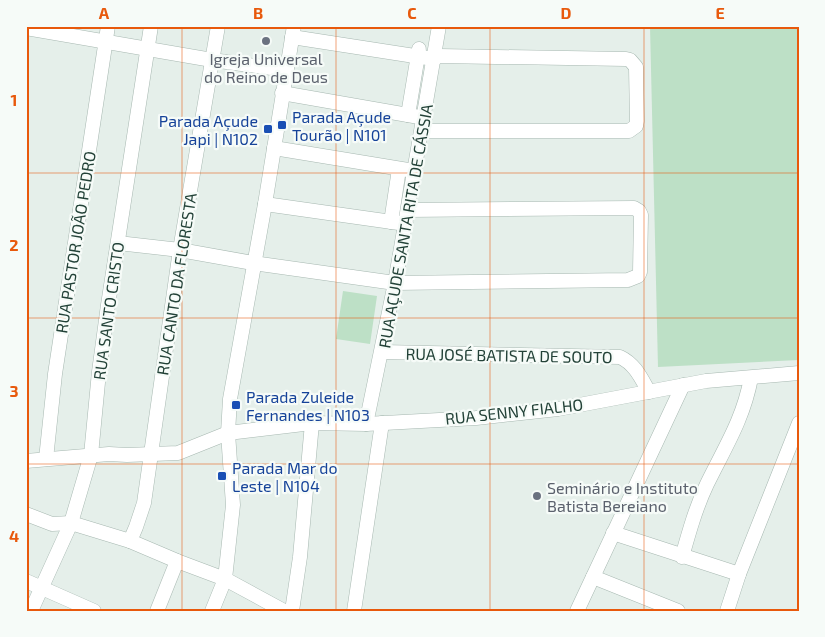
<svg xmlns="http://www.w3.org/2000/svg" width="825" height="637" font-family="'Exo 2',sans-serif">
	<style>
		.green { fill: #bde0c6 }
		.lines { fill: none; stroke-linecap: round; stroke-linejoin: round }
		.minor-casing { stroke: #a7b8b1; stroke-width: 15 }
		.minor { stroke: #fff; stroke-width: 14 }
		.grid { fill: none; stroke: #e8590c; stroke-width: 1; stroke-opacity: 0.55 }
		.worship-dot { fill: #6b7280; stroke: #f6fbf8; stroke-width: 2 }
		.transit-dot { fill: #1a4fb4; stroke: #f6fbf8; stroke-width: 2 }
		.labels { text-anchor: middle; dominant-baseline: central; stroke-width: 4.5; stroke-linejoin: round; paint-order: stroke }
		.worship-label { font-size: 16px; fill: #5b616d; stroke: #f6fbf8 }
		.transit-label { font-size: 16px; fill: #164399; stroke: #f6fbf8; text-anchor: start }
		.street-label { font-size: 16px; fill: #234238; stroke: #f6fbf8 }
		.neatline { fill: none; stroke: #e8590c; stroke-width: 2 }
		.grid-label { font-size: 16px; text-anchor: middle; font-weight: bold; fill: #e8590c }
	</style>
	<rect width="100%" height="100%" fill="#e5efea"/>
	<g class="green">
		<path d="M 650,26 L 799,26 L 799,360 L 658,367 Z"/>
		<path d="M 343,291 L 377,296 L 370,344 L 336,339 Z"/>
	</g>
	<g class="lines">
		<g class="minor-casing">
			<g id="minor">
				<path d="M 26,28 L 212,60 L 286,70"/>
				<path d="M 292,37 L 434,59 L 439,56 L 626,59 L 630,60 L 636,67 L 637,121 L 636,126 L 629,131 L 422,131"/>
				<path d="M 282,93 L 425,118"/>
				<path d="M 408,115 L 419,49"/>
				<path d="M 274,148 L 414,171"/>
				<path d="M 265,204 L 406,224"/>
				<path d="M 391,222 L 399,169"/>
				<path d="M 118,243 L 180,250 L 253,263 L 395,283 L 628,280 L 638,276 L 640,272 L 641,215 L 639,211 L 634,208 L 408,210"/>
				<path d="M 382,352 L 620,357 C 635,364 641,378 649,392"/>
				<path d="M 366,424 L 395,283 L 439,26"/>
				<path d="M 46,459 L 55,374 L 108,26"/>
				<path d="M 26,461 L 109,454 L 127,455 L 178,453 L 228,433 L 312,423 L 366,424 L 476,418 L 558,409 L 706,381 L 799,373"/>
				<path d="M 26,514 L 52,524 L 71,523 L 130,541 L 177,561 L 225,579 L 284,611"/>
				<path d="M 613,533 L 739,574"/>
				<path d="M 130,541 L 136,527 L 144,503 L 180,250 L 218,26"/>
				<path d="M 682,557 C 689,532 696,507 707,484 C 725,447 743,420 751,378"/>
				<path d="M 593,577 L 678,611"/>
				<path d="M 26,581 L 94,611"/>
				<path d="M 31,611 L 71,523 L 91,455 L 99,372 L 108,305 L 151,26"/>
				<path d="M 157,611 L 177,561"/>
				<path d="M 212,611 L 225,579 L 233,505 L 228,433 L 230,399 L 265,204 L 294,26"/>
				<path d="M 292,611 L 300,557 L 312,423"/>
				<path d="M 354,611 L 382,423"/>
				<path d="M 577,611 L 683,385"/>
				<path d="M 727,611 L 739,574 L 799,423"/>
			</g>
		</g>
		<use href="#minor" class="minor"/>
	</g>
	<path class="grid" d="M 182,26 L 182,611M 336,26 L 336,611M 490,26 L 490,611M 644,26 L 644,611M 26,173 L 799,173M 26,318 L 799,318M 26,464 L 799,464"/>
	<g class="worship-dot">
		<circle cx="266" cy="41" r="5"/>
		<circle cx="537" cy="496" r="5"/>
	</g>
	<g class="transit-dot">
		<rect x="277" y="120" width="10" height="10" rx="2.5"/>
		<rect x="263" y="124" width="10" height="10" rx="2.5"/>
		<rect x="231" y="400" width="10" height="10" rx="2.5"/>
		<rect x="217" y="471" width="10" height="10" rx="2.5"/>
	</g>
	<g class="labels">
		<g class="worship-label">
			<text x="266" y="58">Igreja Universal<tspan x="266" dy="18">do Reino de Deus</tspan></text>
			<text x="547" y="487" text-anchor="start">Seminário e Instituto<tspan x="547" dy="18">Batista Bereiano</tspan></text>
		</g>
		<g class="transit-label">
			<text x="292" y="116">Parada Açude<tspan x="292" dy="18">Tourão | N101</tspan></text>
			<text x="258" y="120" text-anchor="end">Parada Açude<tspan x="258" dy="18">Japi | N102</tspan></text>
			<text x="246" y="396">Parada Zuleide<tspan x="246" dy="18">Fernandes | N103</tspan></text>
			<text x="232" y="467">Parada Mar do<tspan x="232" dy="18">Leste | N104</tspan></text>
		</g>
		<g class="street-label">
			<text transform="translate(405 226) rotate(-80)">RUA AÇUDE SANTA RITA DE CÁSSIA</text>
			<text transform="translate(75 242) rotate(-81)">RUA PASTOR JOÃO PEDRO</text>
			<text transform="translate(176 284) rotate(-81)">RUA CANTO DA FLORESTA</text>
			<text transform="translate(108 311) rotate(-82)">RUA SANTO CRISTO</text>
			<text transform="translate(509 355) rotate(1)">RUA JOSÉ BATISTA DE SOUTO</text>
			<text transform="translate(514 411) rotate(-6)">RUA SENNY FIALHO</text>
		</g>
	</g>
	<rect width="825" height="637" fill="none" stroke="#f6fbf8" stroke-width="55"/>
	<rect x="28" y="28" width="770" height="582" class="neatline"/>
	<g class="grid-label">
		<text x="104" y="19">A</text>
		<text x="258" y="19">B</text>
		<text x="412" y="19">C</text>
		<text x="566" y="19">D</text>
		<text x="720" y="19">E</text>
		<text x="14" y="106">1</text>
		<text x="14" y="251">2</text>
		<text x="14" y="397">3</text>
		<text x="14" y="542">4</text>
	</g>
</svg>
